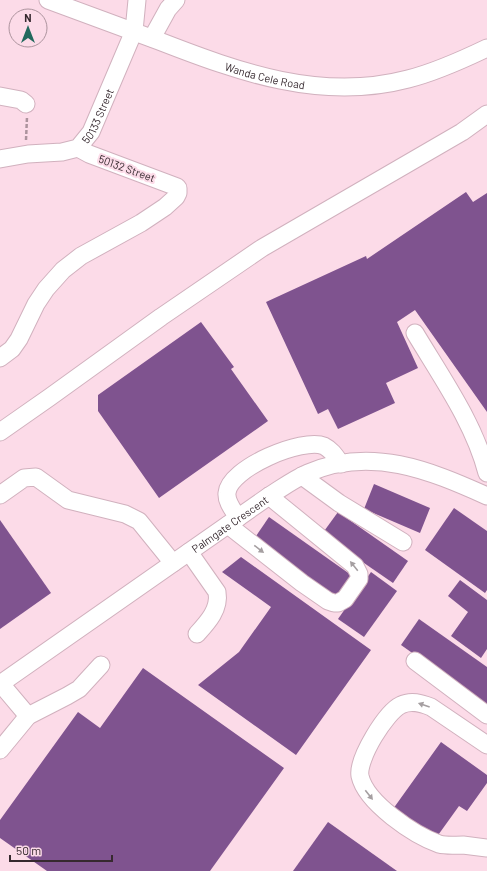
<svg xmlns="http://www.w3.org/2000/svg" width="487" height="871" font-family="Barlow,sans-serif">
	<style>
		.building { fill: #7f538f }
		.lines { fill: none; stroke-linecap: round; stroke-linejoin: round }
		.minor-casing { stroke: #d1b1be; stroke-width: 19 }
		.path { stroke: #ac939d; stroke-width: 2.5; stroke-dasharray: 4 2; stroke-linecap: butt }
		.minor { stroke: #fff; stroke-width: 17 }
		.oneway { fill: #a59fa1 }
		.labels { text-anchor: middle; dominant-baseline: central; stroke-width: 4; stroke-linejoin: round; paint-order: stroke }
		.street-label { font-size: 11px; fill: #36292f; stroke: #fcdbe8 }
	</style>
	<rect width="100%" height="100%" fill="#fcdbe8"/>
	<g class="building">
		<path d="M 466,192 L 473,202 L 487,193 L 487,412 L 415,310 L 397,322 L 418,368 L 386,383 L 395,403 L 338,429 L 328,409 L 318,414 L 266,302 L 366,256 L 367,259 Z"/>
		<path d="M 201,322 L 234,367 L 231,369 L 268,421 L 159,498 L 98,411 L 98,395 Z"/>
		<path d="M 374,484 L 430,508 L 420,533 L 364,509 Z"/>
		<path d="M 454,508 L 487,531 L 487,590 L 485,593 L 425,550 Z"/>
		<path d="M 338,512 L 408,561 L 393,583 L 322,534 Z"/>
		<path d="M 269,517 L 354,577 L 338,599 L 254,539 Z"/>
		<path d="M 0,520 L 51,593 L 0,629 Z"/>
		<path d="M 241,557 L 371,650 L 296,755 L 198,685 L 239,652 L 271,607 L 222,572 Z"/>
		<path d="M 371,572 L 397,591 L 364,637 L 338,619 Z"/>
		<path d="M 460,580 L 487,600 L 487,649 L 481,658 L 451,636 L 468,612 L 448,596 Z"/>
		<path d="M 419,619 L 487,667 L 487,706 L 401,645 Z"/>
		<path d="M 143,668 L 284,768 L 210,871 L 47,871 L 0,838 L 0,820 L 78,712 L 100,728 Z"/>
		<path d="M 441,742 L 487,775 L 487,783 L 467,811 L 459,806 L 436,838 L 393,809 Z"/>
		<path d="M 328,822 L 397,871 L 293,871 Z"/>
	</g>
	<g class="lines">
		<g class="minor-casing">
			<g id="minor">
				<path id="s1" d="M 48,0 C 85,14 122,27 159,41 C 239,72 321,102 408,79 C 436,72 462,60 487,48"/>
				<path d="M 152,38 L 168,9 L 176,0"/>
				<path d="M 0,96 L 21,100 L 26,104"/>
				<path id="s2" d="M 0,159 L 28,154 L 62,152 L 78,148 L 91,132 L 134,31 L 137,0"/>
				<path d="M 415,333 C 442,378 474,423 487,473"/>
				<path d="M 0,358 L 12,349 L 19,339 L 36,304 L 46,289 L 63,270 L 81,256 L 141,223 L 165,207 L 176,197 L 178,193 L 178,188 L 177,187 L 89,154 L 78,148"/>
				<path d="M 0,432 L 50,397 L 161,317 L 262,248 L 462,132 L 487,114"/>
				<path d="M 302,476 L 339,503 L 403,542"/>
				<path d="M 0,495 L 24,478 L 36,477 L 68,500 L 125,514 L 139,521 L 173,563"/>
				<path d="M 238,518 C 234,511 226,502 227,493 C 229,468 303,437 324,446 C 332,450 336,457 341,464"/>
				<path d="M 228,525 L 302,583 L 328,601 L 334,603 L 338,603 L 345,599 L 359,579 L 359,574 L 355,566 L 269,496"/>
				<path d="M 189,552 L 217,592 C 220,609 208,622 197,634"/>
				<path d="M 415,661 L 487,715"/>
				<path id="s3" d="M 0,684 L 269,496 C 282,488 294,479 308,473 C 371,446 429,470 487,496"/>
				<path d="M 1,684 L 28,716"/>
				<path d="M 487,745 L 431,707 C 421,703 411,700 401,705 C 386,712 357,759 360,776 C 366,803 414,835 439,844 C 447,846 454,845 463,845 C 471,846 479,847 487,848"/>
				<path d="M 0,750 L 28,716 L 67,696 L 79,689 L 101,665"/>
			</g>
		</g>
		<path class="path" d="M 26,140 L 27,117"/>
		<use href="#minor" class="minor"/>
	</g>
	<defs><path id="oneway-solid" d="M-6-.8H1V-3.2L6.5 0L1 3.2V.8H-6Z"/></defs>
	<g class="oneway">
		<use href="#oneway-solid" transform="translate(259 549) rotate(38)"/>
		<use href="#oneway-solid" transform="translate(354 566) rotate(-129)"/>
		<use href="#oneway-solid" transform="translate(424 705) rotate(-161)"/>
		<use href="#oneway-solid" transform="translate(369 795) rotate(52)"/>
	</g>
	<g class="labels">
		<g class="street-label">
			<text stroke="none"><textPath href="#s1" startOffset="230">Wanda Cele Road</textPath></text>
			<text stroke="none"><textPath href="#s2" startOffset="117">50133 Street</textPath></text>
			<text transform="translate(127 168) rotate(20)">50132 Street</text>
			<text stroke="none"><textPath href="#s3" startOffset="280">Palmgate Crescent</textPath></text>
		</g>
	</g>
	<g transform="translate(28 28)"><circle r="19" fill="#fcdbe8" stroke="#ad949e"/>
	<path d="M0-3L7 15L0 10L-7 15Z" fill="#22695d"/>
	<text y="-6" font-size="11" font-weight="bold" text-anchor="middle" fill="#36292f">N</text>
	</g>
	<path d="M10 855v6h102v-6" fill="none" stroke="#36292f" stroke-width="2"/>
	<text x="16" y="855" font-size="12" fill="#36292f" stroke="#fcdbe8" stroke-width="3" paint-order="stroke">50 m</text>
</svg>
